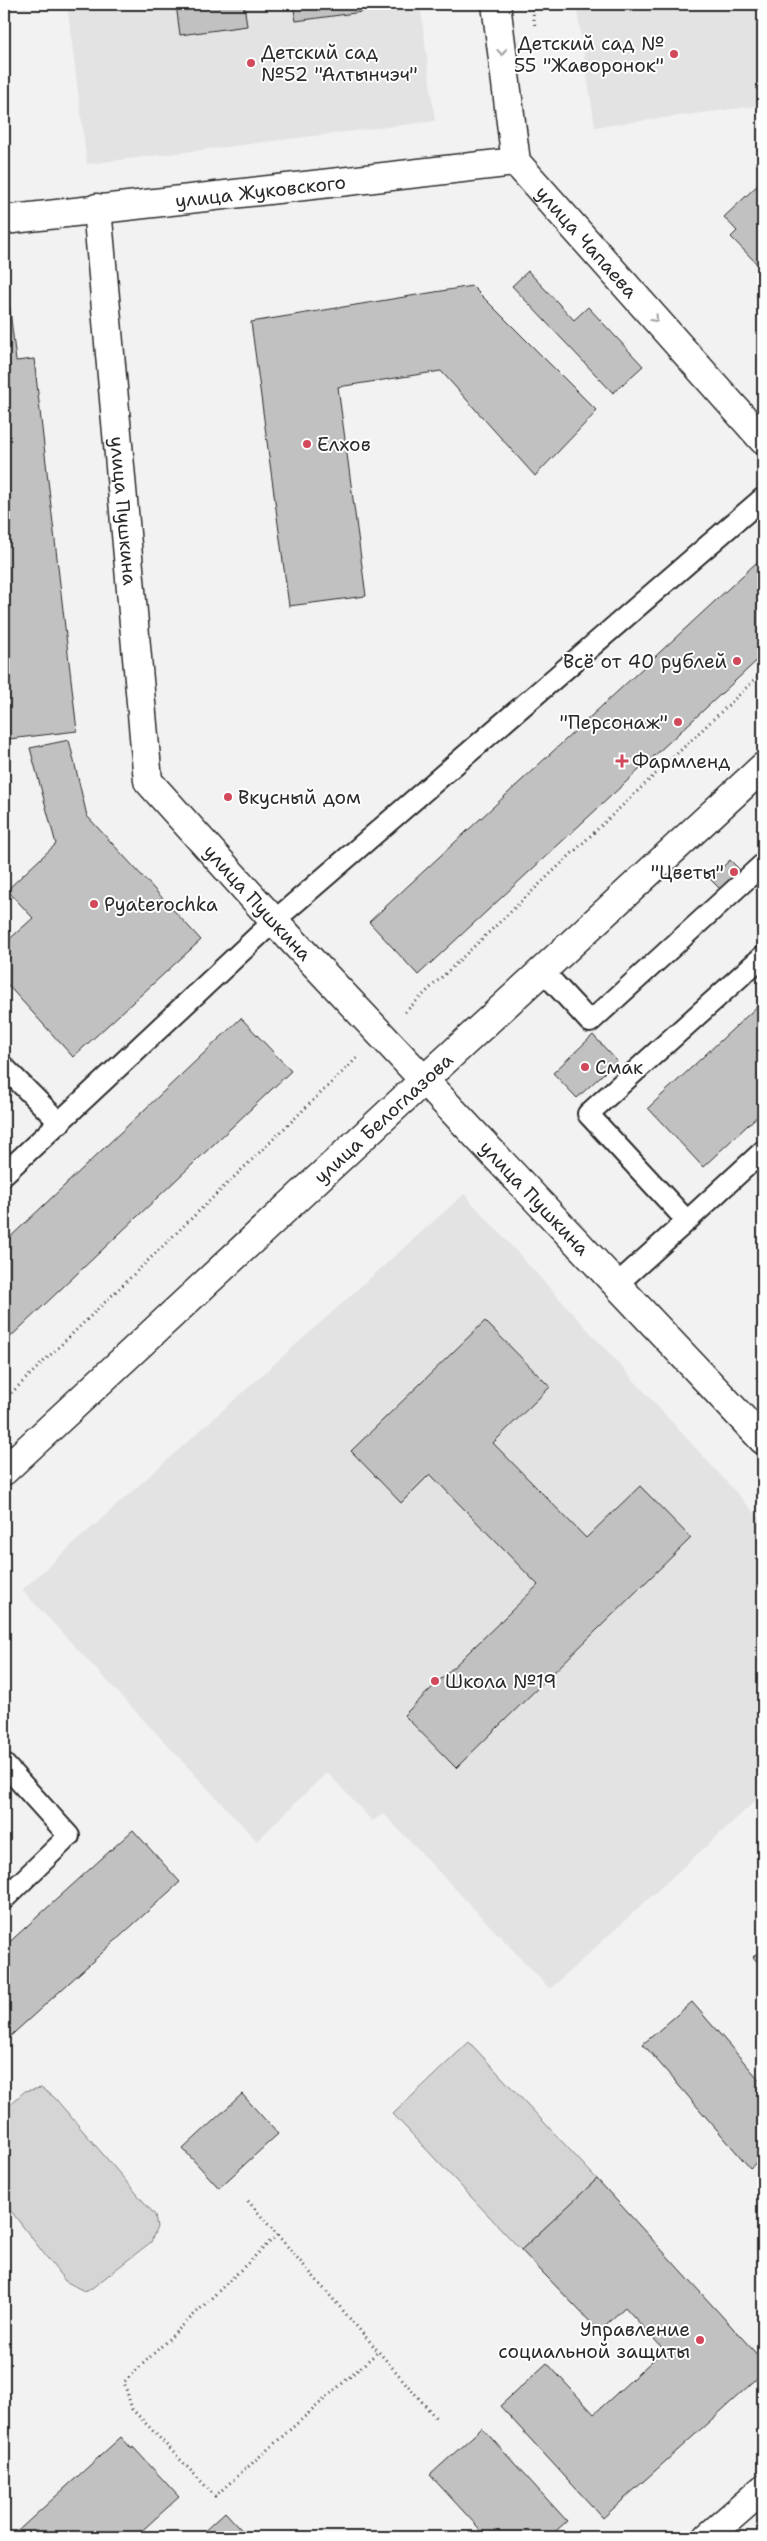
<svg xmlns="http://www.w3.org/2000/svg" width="767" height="2541" font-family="'Shantell Sans',sans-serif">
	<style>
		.built { fill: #e3e3e3 }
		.green { fill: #d5d5d5; stroke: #808080 }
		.building { fill: #c1c1c1; stroke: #2b2b2b }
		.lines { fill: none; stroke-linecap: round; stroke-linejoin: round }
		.lane-casing { stroke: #2b2b2b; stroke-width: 24 }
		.street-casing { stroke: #2b2b2b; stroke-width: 31 }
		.secondary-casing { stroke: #2b2b2b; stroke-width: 31 }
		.path { stroke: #2b2b2b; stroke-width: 3; stroke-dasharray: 1 4; stroke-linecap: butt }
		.lane { stroke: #fff; stroke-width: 20 }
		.street { stroke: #fff; stroke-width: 28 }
		.secondary { stroke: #fff; stroke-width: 28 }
		.oneway { stroke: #a0a0a0 }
		.poi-dot { fill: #d1495b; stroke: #fff; stroke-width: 2 }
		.labels { text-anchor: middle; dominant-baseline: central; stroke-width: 4; stroke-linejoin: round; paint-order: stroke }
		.poi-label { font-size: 19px; fill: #2b2b2b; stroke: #fff; text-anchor: start }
		.street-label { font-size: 19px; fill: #2b2b2b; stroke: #fff }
	</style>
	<rect width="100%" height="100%" fill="#f2f2f2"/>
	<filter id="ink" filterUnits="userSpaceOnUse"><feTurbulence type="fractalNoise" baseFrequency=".02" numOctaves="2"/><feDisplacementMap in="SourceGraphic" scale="10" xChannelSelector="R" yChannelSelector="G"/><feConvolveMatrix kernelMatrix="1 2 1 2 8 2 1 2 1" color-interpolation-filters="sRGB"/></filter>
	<g filter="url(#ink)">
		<g class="built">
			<path d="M 67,4 L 420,4 L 435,121 L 87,164 Z"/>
			<path d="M 576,4 L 763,4 L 763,105 L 595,127 Z"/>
			<path d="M 464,1194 L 763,1522 L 763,1794 L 550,1989 L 384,1814 L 372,1821 L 327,1772 L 257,1841 L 22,1590 Z"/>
		</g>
		<g class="green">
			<path d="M 469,2042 L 597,2179 L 521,2250 L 393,2114 Z"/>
			<path d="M 41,2088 L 54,2097 L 155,2215 L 157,2227 L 151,2242 L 92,2288 L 84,2291 L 65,2281 L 4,2202 L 4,2110 L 25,2091 Z"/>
		</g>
		<g class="building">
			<path d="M 176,4 L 244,4 L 247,26 L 180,35 Z"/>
			<path d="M 293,4 L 361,4 L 362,12 L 296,21 Z"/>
			<path d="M 763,180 L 763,270 L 731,237 L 737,231 L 724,217 Z"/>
			<path d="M 528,271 L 574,320 L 588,307 L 643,366 L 613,393 L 512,286 Z"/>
			<path d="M 472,286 L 597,411 L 535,476 L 441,371 L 338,387 L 366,596 L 289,606 L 251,322 Z"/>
			<path d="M 9,302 L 16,361 L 34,359 L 77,731 L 9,739 L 4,697 L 4,303 Z"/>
			<path d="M 756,563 L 763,571 L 763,655 L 418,975 L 369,922 Z"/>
			<path d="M 69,740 L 87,816 L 201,940 L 73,1057 L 4,981 L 4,944 L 33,918 L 7,890 L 56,844 L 30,748 Z"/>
			<path d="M 730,860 L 743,873 L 723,892 L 710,879 Z"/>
			<path d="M 763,1001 L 763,1111 L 703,1167 L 648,1108 Z"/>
			<path d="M 241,1018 L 291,1071 L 4,1343 L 4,1243 Z"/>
			<path d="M 593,1035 L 617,1061 L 577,1098 L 553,1073 Z"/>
			<path d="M 485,1321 L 550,1387 L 493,1443 L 586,1538 L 640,1486 L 691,1538 L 456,1768 L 404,1715 L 538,1585 L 430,1474 L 401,1503 L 351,1451 Z"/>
			<path d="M 133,1830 L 180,1882 L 4,2042 L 4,1947 Z"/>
			<path d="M 763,1948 L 763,1968 L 753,1957 Z"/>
			<path d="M 692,2002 L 763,2084 L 763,2157 L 750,2168 L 643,2044 Z"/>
			<path d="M 242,2094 L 278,2134 L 219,2188 L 183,2149 Z"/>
			<path d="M 597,2179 L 763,2361 L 763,2373 L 603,2518 L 500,2406 L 547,2363 L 594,2414 L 664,2350 L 625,2307 L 599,2331 L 521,2250 Z"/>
			<path d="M 482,2428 L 567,2521 L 549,2537 L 487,2537 L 430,2475 Z"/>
			<path d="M 121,2437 L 132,2449 L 133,2447 L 179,2497 L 135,2537 L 62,2537 L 57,2531 L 50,2537 L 11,2537 Z"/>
			<path d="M 225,2512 L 248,2537 L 198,2537 Z"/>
		</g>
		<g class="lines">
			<g class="lane-casing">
				<g id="lane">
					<path d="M 763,956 L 588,1114 L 687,1221 L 763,1151"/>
					<path d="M 542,970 L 590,1022 L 763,864"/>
					<path d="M 4,1067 L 60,1123"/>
					<path d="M 4,1174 L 274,921 L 763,498"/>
					<path d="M 616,1285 L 687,1221"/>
					<path d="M 4,1764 L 69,1836 L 4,1899"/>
				</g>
			</g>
			<g class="street-casing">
				<g id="street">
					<path id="s1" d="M 97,208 L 148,781 L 274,921 L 763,1440"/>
					<path id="s2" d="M 4,220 L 516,162"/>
					<path d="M 708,2537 L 763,2489"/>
				</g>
			</g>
			<g class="secondary-casing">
				<g id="secondary">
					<path id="s3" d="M 496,4 L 516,162 L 763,440"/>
					<path id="s4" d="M 4,1471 L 425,1079 L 763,767"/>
				</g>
			</g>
			<g class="path">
				<path d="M 532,4 L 535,27"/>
				<path d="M 405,1012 L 763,672"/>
				<path d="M 4,1400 L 359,1056"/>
				<path d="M 248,2201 L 436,2418"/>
				<path d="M 277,2235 L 124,2382 L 132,2409 L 215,2496 L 379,2351"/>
			</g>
			<use href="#lane" class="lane"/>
			<use href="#street" class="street"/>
			<use href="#secondary" class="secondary"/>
		</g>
		<defs><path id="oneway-chevron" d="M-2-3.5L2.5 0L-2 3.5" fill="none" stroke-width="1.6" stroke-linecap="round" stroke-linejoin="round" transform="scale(1.25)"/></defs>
		<g class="oneway">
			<use href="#oneway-chevron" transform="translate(502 52) rotate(83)"/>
			<use href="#oneway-chevron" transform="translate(655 319) rotate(48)"/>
		</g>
	</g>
	<g class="poi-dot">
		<circle cx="674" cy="54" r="5"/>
		<circle cx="251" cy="63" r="5"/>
		<circle cx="307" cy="444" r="5"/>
		<circle cx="737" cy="661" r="5"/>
		<circle cx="678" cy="722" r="5"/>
		<path d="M619.5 753.5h5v5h5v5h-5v5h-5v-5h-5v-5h5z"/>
		<circle cx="228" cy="797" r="5"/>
		<circle cx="734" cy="872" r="5"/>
		<circle cx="94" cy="904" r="5"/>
		<circle cx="585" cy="1067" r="5"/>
		<circle cx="435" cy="1681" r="5"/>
		<circle cx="700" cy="2340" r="5"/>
	</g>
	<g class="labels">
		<g class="poi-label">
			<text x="664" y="43" text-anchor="end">Детский сад №<tspan x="664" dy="22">55 "Жаворонок"</tspan></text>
			<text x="261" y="52">Детский сад<tspan x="261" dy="22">№52 "Алтынчэч"</tspan></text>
			<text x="317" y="444">Елхов</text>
			<text x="727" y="661" text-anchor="end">Всё от 40 рублей</text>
			<text x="668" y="722" text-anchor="end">"Персонаж"</text>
			<text x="632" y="761">Фармленд</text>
			<text x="238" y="797">Вкусный дом</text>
			<text x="724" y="872" text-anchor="end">"Цветы"</text>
			<text x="104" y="904">Pyaterochka</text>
			<text x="595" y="1067">Смак</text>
			<text x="445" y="1681">Школа №19</text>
			<text x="690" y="2329" text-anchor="end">Управление<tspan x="690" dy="22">социальной защиты</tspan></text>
		</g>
		<g class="street-label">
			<text stroke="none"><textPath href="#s2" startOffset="258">улица Жуковского</textPath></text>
			<text stroke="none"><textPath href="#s3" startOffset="266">улица Чапаева</textPath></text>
			<text stroke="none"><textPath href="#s1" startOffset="304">улица Пушкина</textPath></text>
			<text stroke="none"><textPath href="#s1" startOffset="739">улица Пушкина</textPath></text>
			<text stroke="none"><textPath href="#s4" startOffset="518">улица Белоглазова</textPath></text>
			<text stroke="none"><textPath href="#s1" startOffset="1144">улица Пушкина</textPath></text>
		</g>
	</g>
	<rect width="767" height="2541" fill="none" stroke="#fff" stroke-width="20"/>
	<rect x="10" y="10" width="747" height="2521" fill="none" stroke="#2b2b2b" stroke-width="2" filter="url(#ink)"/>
</svg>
